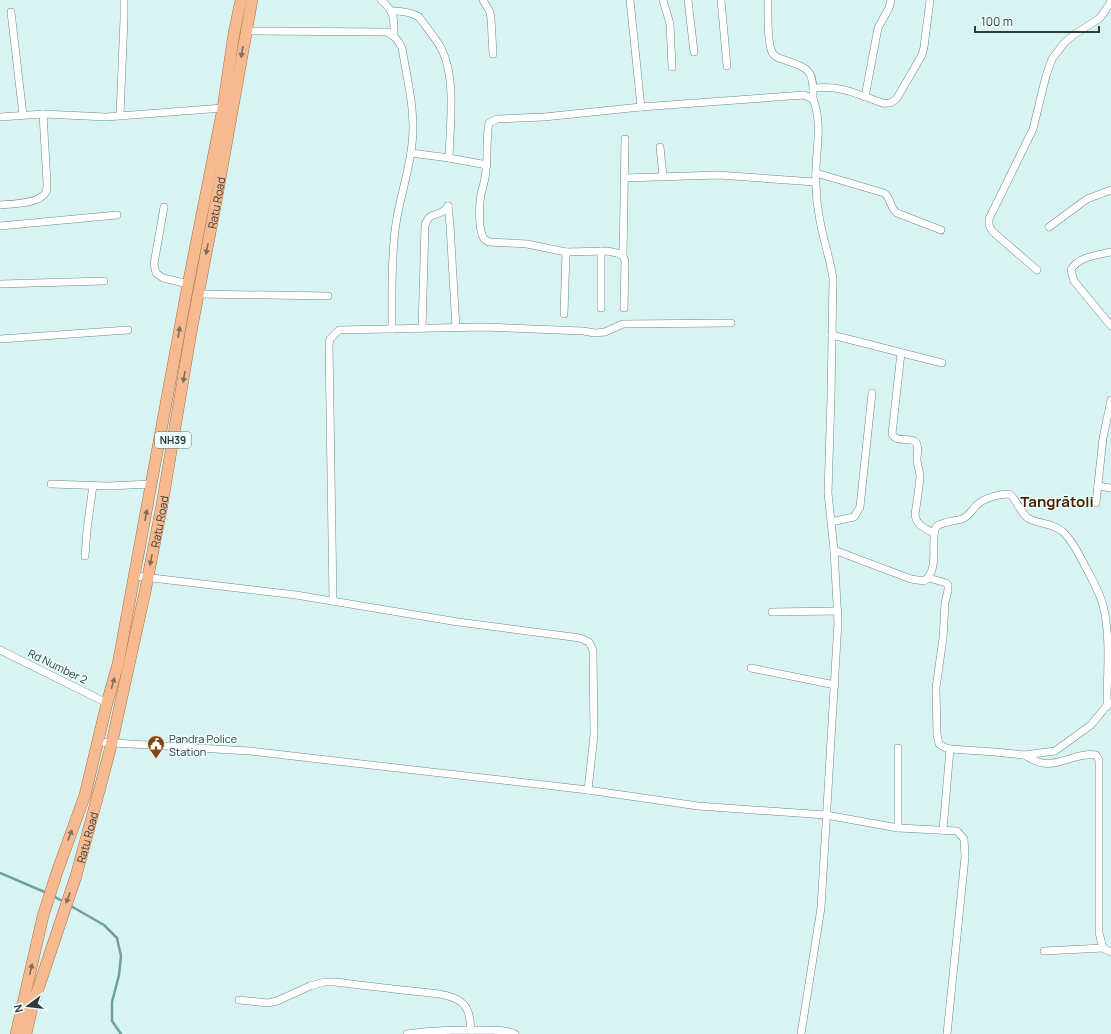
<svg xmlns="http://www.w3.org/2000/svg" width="1111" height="1034" font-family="Manrope,sans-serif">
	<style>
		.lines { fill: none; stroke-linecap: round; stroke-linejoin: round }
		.stream { stroke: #70a09e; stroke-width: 2.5 }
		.street-casing { stroke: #6e8988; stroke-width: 8 }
		.primary-casing { stroke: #ac6e42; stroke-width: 12 }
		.street { stroke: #fff; stroke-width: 7 }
		.primary { stroke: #f6b990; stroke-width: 11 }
		.oneway { fill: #7f6d5d }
		.labels { text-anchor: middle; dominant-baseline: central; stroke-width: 3; stroke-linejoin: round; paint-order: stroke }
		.shield { fill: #edfffe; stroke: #687676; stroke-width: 1 }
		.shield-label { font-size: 10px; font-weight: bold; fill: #2f3b3b }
		.street-label { font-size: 11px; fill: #2f3b3b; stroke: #edfffe }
		.poi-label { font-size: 11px; fill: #2f3b3b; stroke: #edfffe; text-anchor: start }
		.district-label { font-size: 15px; font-weight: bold; fill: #4a1e00; stroke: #edfffe }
	</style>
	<rect width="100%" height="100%" fill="#d7f4f3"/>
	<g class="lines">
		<g class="stream">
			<path d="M 0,873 L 47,893"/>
			<path d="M 53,896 L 64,902"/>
			<path d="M 69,905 L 104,925 L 117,938 L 121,956 L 119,975 L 112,1002 L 112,1021 L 121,1034"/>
		</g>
		<g class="street-casing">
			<g id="street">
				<path d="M 381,0 C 395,12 394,18 394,35"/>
				<path d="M 483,0 L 490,12 L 491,19 L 493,54"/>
				<path d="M 630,0 L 641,107"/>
				<path d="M 663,0 L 670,24 L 672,67"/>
				<path d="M 688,0 L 694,52"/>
				<path d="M 721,0 L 727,66"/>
				<path d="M 768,0 C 768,12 767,43 772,52 C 774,56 777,58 782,59 C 809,69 814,68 813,99"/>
				<path d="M 392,11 C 402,11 411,12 419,17 C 426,27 438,41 442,50 C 456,78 450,126 449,158"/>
				<path d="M 11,12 L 23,115"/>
				<path d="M 246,31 L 387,32 C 395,36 398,40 402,48 C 407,79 416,112 412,144 C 409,174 398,202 395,231 C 391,263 392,296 392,329"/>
				<path d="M 814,88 C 841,85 857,94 882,103 C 889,104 892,103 897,98 L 922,55 L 924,47 L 930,0"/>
				<path d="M 865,97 L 878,28 L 889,8 L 891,0"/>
				<path d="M 120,115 L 124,19 L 124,0"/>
				<path d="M 0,117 L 43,114 L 106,117 L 223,108"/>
				<path d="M 660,147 L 663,176"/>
				<path d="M 411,153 L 449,158 L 487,165"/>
				<path d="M 816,173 L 884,193 C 891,197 889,207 897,213 L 941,230"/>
				<path d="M 625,178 L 718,175 L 815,182"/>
				<path d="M 0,205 C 11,204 40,204 46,192 C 47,190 47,186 47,183 L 43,114"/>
				<path d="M 448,206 L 450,225 L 456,328"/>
				<path d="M 164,207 L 154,264 L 156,273 L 163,278 L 188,284"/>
				<path d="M 0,226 L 117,215"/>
				<path d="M 1049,227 L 1087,199 L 1111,190"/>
				<path d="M 1111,252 C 1098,255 1077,257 1071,270 L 1074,281 L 1111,326"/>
				<path d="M 623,256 L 625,139"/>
				<path d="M 1037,270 L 992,231 L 989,225 L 989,219 L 1033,129 L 1046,76 L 1052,59 L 1065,42 L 1075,34 L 1100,18 L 1109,5 L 1111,0"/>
				<path d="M 0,284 L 104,281"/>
				<path d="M 198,294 L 328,296"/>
				<path d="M 601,308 L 601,251"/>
				<path d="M 624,308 L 625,261 L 623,256 L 617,253 L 607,251 L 566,252 L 527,244 L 489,242 L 484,239 C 478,229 479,206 481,194 C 483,186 486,178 486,169 C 488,154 486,138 489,123 L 497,119 L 544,117 L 641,107 L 804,95 L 813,99 C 824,126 814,156 816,184 C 816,195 817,205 819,215 C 822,237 830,257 833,279 L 831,397 L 828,493 L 834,550 L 838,622 L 821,908 L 801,1034"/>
				<path d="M 564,314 L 566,252"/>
				<path d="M 422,328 L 425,226 C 429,209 440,219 448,206"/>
				<path d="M 832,335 L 942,363"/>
				<path d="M 0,339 L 128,330"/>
				<path d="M 901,353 L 892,434 C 897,443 907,437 914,441 C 920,444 917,454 917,459 C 917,465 920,471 920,477 C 919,489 917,502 915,514 C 916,525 924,528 934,533"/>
				<path d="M 51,484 L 108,486 L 152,484"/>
				<path d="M 1098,486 L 1111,488"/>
				<path d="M 1096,503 L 1103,438 L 1111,400"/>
				<path d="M 831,522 L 854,517 L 860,507 L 872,393"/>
				<path d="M 834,550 L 911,579 L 924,581 C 937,572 933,553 934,539 C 934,535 934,530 936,527 C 940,522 956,521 962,519 C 969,516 971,511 976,506 C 983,498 999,494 1009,494 C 1018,500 1019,512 1028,518 C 1038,524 1052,523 1062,531 C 1071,539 1078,552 1084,564 C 1091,577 1099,591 1103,605 C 1111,637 1107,673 1107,706"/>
				<path d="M 85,556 L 87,530 L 93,485"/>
				<path d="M 135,576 L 296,595 L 458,622 L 580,638 L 589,642 L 593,650 L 594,735 L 588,790"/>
				<path d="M 929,578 L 946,583 L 948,585 L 948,590 L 945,603 L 943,638 L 936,688 L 937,734 L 939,744 L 944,747 L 950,749 L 943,830"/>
				<path d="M 333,601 L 329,345 L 330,339 L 339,330 L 484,327 L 583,331 L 595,333 L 605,332 L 623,324 L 731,323"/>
				<path d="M 772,612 L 838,611"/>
				<path d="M 0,650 L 107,703"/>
				<path d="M 751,668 L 835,685"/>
				<path d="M 97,742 L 249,751 L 588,790 L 698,806 L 826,815 L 898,828 L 957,831 L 964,839 L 965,857 L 947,1034"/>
				<path d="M 898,748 L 898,828"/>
				<path d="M 950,749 L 995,752 L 1024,755 L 1055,751 L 1091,725 L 1109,703"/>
				<path d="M 1024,755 C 1030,758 1036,762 1042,763 C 1061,766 1077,752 1096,755 L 1099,760 L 1099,933 L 1103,948 L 1111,952"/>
				<path d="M 1044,951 L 1103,948"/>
				<path d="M 239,1000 L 268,1003 L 277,1001 L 310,986 L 325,982 L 335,982 C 357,985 379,987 402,990 C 418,992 448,992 461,1002 C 470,1009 470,1020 471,1030"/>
				<path d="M 407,1034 C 434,1030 457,1030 484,1030 C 494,1031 506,1029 515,1034"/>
			</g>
		</g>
		<g class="primary-casing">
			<g id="primary">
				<path d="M 16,1034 L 43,916 L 57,872 L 85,795 L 107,703 L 118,664 L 186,295 L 223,108 L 234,33 L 241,0"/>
				<path id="s1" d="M 26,1034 L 32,1007 L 76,876 L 101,784 L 112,742 L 145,592 L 162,505 L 191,332 L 215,207 L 252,0"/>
			</g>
		</g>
		<use href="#street" class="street"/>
		<use href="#primary" class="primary"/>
	</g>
	<defs><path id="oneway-solid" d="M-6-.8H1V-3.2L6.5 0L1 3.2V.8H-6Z"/></defs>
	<g class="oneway">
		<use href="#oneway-solid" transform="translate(242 52) rotate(100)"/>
		<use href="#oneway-solid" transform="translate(207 249) rotate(101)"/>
		<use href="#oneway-solid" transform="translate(179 332) rotate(-80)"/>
		<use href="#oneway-solid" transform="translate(184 377) rotate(99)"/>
		<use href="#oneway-solid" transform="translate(146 515) rotate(-79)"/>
		<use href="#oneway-solid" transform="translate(151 560) rotate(101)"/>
		<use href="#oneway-solid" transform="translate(113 683) rotate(-74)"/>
		<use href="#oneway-solid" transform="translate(70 835) rotate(-70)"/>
		<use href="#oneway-solid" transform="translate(68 898) rotate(110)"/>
		<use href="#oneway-solid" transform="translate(31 969) rotate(-77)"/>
	</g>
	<defs>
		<g id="civic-pin" transform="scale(0.9)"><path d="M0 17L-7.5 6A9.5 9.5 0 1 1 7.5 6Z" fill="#874413" stroke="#edfffe"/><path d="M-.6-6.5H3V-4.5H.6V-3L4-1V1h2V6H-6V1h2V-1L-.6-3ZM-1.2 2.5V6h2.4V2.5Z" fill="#fff"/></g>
	</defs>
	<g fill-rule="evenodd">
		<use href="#civic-pin" x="156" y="744"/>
	</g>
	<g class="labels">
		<rect class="shield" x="155" y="432" width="36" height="16" rx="3"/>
		<g class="shield-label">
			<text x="173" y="440">NH39</text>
		</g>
		<g class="street-label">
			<text stroke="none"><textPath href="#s1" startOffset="854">Ratu Road</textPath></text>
			<text stroke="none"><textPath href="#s1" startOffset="530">Ratu Road</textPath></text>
			<text transform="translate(58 666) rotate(26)">Rd Number 2</text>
			<text stroke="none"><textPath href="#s1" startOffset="206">Ratu Road</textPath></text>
		</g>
		<g class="poi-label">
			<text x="169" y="738">Pandra Police<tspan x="169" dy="13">Station</tspan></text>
		</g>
		<g class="district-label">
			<text x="1057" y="501">Tangrātoli</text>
		</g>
	</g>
	<g transform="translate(28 1006) rotate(255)" stroke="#edfffe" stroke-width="3" paint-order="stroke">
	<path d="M0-3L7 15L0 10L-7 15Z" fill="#2f3b3b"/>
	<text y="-6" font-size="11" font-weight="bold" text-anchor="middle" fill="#2f3b3b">N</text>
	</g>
	<path d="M975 26v6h124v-6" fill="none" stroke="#2f3b3b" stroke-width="2"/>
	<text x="981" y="26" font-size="12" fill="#2f3b3b" stroke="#edfffe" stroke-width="3" paint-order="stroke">100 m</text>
</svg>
